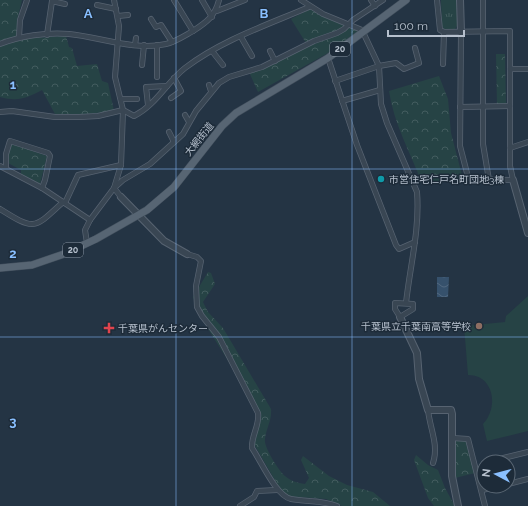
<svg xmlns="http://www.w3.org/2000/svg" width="528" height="506" font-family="Raleway,'Noto Sans JP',sans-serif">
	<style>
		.grass { fill: url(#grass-tufts) }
		.forest { fill: url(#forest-crowns) }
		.garden { fill: #264345 }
		.water { fill: url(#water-waves) }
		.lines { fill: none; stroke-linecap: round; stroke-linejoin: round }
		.minor-casing { stroke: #576371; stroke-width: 6 }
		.tertiary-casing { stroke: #576371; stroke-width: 8 }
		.primary-casing { stroke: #424f5d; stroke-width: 8 }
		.minor { stroke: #394653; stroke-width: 4.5 }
		.tertiary { stroke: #394653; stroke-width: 6 }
		.primary { stroke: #576573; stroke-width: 7 }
		.grid { fill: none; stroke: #89bfff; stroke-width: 1; stroke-opacity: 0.55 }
		.culture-dot { fill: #0f9aa8; stroke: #1d2b39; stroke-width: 1.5 }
		.education-dot { fill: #8d6e63; stroke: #1d2b39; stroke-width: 1.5 }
		.health-dot { fill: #e0444e; stroke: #1d2b39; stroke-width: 1.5 }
		.labels { text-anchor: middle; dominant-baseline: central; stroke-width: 3; stroke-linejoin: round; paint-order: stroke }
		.shield { fill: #1d2b39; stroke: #8893a1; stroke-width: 1 }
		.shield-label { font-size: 9px; font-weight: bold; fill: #b6c0cd }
		.street-label { font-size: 10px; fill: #b6c0cd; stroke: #1d2b39 }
		.poi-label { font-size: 10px; fill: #b6c0cd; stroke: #1d2b39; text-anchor: start }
		.grid-label { font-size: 13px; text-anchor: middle; font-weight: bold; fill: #89bfff; stroke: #1d2b39; stroke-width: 3; stroke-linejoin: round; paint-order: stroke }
	</style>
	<defs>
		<pattern id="grass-tufts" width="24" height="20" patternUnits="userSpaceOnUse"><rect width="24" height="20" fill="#264345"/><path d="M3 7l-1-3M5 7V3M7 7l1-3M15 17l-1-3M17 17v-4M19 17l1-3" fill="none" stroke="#435c5f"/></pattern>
		<pattern id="forest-crowns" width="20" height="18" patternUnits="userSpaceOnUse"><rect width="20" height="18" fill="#264345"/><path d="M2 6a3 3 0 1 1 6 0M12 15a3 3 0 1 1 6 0" fill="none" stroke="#435c5f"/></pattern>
		<pattern id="water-waves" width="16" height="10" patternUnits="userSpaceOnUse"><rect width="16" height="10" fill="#36516c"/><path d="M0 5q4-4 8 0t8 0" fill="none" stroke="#516880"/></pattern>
	</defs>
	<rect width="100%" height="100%" fill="#243444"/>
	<path class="grass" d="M 441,0 L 457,0 L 457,26 L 455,29 L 444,29 L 442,26 Z"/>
	<g class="forest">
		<path d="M 0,0 L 22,0 L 18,17 L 18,39 L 66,36 L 69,47 L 72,48 L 77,66 L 97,64 L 102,81 L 108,83 L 114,111 L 78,115 L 55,114 L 42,90 C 27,98 18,102 0,97 Z"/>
		<path d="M 310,9 L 346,25 L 338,31 L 325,34 L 306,43 L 291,19 Z"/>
		<path d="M 352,26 L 358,29 L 359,32 L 328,53 L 258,92 L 249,72 L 309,46 L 339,34 Z"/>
		<path d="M 496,54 L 505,54 L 506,104 L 497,105 Z"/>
		<path d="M 439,76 L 448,99 L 451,133 L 463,179 C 457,181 449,178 444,180 C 433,183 434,185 422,183 C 410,152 394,124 389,91 Z"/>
		<path d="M 10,143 L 47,156 L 40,184 L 21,174 L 21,170 L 8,163 Z"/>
		<path d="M 208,272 L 211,273 L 215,284 L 203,302 L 208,312 L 223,328 L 271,409 C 272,421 266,428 265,439 C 263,446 279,471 285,476 C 291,481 297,483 305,484 L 309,478 L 301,460 L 303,456 L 329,476 L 347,485 L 373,492 L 390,506 L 342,506 L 326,499 L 284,496 L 254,444 L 258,431 L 258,408 L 198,313 L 193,297 Z"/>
		<path d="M 455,440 L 465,440 L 468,442 L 475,473 L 455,478 Z"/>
		<path d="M 416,455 L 428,465 L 438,470 L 445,488 L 455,506 L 434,506 L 428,498 L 414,460 Z"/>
	</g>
	<path class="garden" d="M 528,296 L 528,431 L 487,441 L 483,424 C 499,407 494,375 468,375 L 464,326 L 505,322 L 506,316 Z"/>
	<path class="water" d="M 437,277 L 449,277 L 448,297 L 437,297 Z"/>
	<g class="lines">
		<g class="minor-casing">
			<g id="minor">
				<path d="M 114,0 L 119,26 L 115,77 L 123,110 L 121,165 L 114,188 L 121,197"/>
				<path d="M 174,0 L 193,31"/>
				<path d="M 202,0 L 212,17"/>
				<path d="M 301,0 L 323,14 L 362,30 L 379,66 L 381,104 L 387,123 L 417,192 C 420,229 410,266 406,303"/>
				<path d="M 371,0 L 375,6"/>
				<path d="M 437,0 L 440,30 L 444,32 L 510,31 L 510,166 L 513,180 L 471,179 L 468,177 L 460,146 L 461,32"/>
				<path d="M 483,0 L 483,144 L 489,180"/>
				<path d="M 97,5 L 116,9"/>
				<path d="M 217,11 L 245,0"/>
				<path d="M 118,16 L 128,15"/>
				<path d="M 151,19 L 156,27 L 161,25 L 172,42"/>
				<path d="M 47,35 L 52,1 L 65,4"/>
				<path d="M 19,37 L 20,20 L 27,0"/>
				<path d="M 241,37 L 252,56"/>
				<path d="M 0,44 C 20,36 47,32 69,34 C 100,37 134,51 166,44 C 175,42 184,36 193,31 C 207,22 215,16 219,0"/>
				<path d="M 135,45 L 136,38"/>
				<path d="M 212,51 L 223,65"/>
				<path d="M 270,51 L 275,61"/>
				<path d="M 328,58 L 357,145 L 396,245 L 399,249 L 415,242"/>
				<path d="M 443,64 L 444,32"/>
				<path d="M 142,65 L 144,45"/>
				<path d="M 510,69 L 528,69"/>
				<path d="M 157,77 L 157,45"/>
				<path d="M 335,81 L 379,66 L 396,63 L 404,69 L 419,63 L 415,48"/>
				<path d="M 209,85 L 211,91"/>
				<path d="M 171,98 L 181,91 L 174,78"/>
				<path d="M 121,99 L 137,99"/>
				<path d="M 342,101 L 380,90"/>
				<path d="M 148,105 L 146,87 L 167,86"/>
				<path d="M 460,107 L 510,106"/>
				<path d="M 0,112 L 12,111 L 55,117 L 79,117 L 98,116 L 123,110 L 134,116 C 156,105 167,82 185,68 C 222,40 267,25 309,7"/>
				<path d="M 185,115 L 189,122"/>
				<path d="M 169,132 L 174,142"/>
				<path d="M 510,148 L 528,142"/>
				<path d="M 0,166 L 42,188 L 90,220"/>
				<path d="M 6,168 L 6,154 L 10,141 L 48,153 L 50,156 L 45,180 L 42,188"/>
				<path d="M 65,203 L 78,175 L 121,165"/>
				<path d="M 0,209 C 35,231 34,229 63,202"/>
				<path d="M 87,243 L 85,230 L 90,220 L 114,188 L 123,180 L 150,164 L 183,134 L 196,111 L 219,83 L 229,77 L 262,67 L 314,41 L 337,33 L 344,29 L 353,20 L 383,0"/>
				<path d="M 187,254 L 197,257 L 201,261 L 196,286 L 197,307 L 202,316 L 219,337 L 258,413 C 260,425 251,436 252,448 C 261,461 276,496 291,499 C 307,502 322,500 337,506"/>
				<path d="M 395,303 L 413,304 L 413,309 L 400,317 L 395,309 Z"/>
				<path d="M 428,410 C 430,429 439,445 433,463"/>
				<path d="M 452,438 L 468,439 L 485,506"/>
				<path d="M 487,462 L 528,452"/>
				<path d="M 508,484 L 528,479"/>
				<path d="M 482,490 L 500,486"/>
				<path d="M 240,506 L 254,497 L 257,491 L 277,490"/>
			</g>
		</g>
		<g class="tertiary-casing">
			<g id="tertiary">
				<path d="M 460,0 L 461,32"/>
				<path d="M 513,180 L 528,233"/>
				<path d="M 121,197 L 164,241 L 187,254"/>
				<path d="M 400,317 L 417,353 L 419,379 L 428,410 L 451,410 L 452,414 L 452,476 L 458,506"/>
			</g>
		</g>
		<g class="primary-casing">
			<path id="primary" d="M 0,268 L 32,265 L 64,254 L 96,239 L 147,210 L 174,187 L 222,126 L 236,113 L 328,58 L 406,0"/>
		</g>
		<use href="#minor" class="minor"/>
		<use href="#tertiary" class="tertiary"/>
		<use href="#primary" class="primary"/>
	</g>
	<path class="grid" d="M 176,0 L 176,506M 352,0 L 352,506M 0,169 L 528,169M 0,337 L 528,337"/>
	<circle class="culture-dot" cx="381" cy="179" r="4"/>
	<circle class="education-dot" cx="479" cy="326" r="4"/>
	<path class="health-dot" d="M107 322h4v4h4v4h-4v4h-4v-4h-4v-4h4z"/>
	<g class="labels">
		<g class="shield">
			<rect x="330" y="42" width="20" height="14" rx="3"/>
			<rect x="63" y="243" width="20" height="14" rx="3"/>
		</g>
		<g class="shield-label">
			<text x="340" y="49">20</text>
			<text x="73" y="250">20</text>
		</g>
		<g class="street-label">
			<text transform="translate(199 139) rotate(-51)">大網街道</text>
		</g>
		<g class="poi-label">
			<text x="389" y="179">市営住宅仁戸名町団地3棟</text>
			<text x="471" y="326" text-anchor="end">千葉県立千葉南高等学校</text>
			<text x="118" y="328">千葉県がんセンター</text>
		</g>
	</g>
	<g class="grid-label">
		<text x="88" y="18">A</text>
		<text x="264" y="18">B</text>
		<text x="13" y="89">1</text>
		<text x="13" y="258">2</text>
		<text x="13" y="426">3</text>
	</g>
	<g transform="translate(496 474) rotate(277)"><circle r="19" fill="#1d2b39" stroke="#5a6774"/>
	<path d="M0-3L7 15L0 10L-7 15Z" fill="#89bfff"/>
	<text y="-6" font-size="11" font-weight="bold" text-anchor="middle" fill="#b6c0cd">N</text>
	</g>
	<path d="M388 30v6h76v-6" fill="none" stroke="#b6c0cd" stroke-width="2"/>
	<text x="394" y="30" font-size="12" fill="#b6c0cd" stroke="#1d2b39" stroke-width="3" paint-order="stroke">100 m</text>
</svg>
